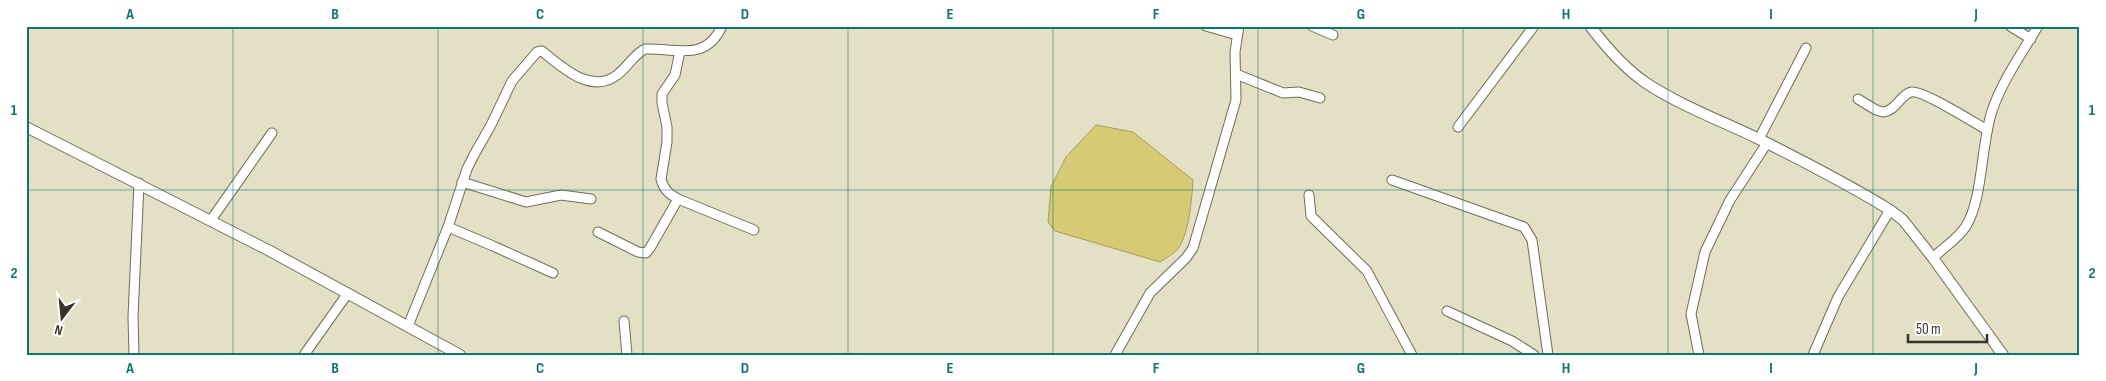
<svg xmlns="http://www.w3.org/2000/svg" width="2106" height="381" font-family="'Sofia Sans Condensed',sans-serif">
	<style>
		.water { fill: #d6ca75; stroke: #a69d5e }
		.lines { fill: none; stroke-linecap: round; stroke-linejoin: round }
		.minor-casing { stroke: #706d55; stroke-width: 11 }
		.tertiary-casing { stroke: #706d55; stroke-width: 12 }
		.minor { stroke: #fff; stroke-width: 9 }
		.tertiary { stroke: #fff; stroke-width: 10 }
		.grid { fill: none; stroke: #0f766e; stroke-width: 1; stroke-opacity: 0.55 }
		.neatline { fill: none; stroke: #0f766e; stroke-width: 2 }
		.grid-label { font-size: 16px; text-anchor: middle; font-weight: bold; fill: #0f766e }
	</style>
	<rect width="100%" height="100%" fill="#e3e0c5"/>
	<path class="water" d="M 1096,125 L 1133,132 L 1193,180 C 1192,197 1189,238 1176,251 C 1171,255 1165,259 1160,262 L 1055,231 L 1048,222 L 1051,187 L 1066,157 Z"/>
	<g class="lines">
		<g class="minor-casing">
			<g id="minor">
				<path d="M 1206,26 L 1237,35"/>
				<path d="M 1312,26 L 1333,35"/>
				<path d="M 2010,26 L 2031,39"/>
				<path d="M 680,51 L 675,75 L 662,94 L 662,103 L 667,127 L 667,142 L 661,179 C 664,190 669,194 678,199 L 754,230"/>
				<path d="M 1236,74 L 1283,93 L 1299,92 L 1320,98"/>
				<path d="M 1858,99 L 1876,110 L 1883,112 C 1897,110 1900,95 1911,92 C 1921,89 1975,123 1987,130"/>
				<path d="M 1458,127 L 1534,26"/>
				<path d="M 1759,139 L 1806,48"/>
				<path d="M 1392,180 L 1524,227 L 1532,240 L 1548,355"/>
				<path d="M 462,182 L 526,202 L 561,195 L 591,199"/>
				<path d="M 1309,195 L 1311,216 L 1367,271 L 1412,355"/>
				<path d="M 211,220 L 272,133"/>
				<path d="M 448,227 L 493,246 L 553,273"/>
				<path d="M 598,232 L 638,252 L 646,253 L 650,248 L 678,199"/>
				<path d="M 1933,258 C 1943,248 1959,238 1966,226 C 1983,199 1981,144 1992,111 C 2002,81 2022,53 2038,26"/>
				<path d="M 1447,311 L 1512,341 L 1534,355"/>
				<path d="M 624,321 L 627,355"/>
				<path d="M 408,326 L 448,227 L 467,169 L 474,155 L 491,125 L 512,81 L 537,52 L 542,51 C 562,67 591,95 617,75 C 627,68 634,54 645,49 C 677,48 706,62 722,26"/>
				<path d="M 134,355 L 133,317 L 139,183"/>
				<path d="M 304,355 L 348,293"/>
				<path d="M 1115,355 L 1150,293 L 1186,258 L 1193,248 L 1236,100 L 1235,52 L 1239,26"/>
				<path d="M 1699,355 L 1691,314 L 1705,252 L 1730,200 L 1767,143"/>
				<path d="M 1813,355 L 1838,297 L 1890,210"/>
			</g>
		</g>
		<g class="tertiary-casing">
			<g id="tertiary">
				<path d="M 1590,26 C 1606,47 1624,68 1646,83 C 1681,106 1722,121 1759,139 C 1803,161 1848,184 1890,210 L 1903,220 L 1933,258 L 2003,355"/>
				<path d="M 26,127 L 270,251 L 460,355"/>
			</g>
		</g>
		<use href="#minor" class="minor"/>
		<use href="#tertiary" class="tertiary"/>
	</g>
	<path class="grid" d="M 233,26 L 233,355M 438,26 L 438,355M 643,26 L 643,355M 848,26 L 848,355M 1053,26 L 1053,355M 1258,26 L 1258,355M 1463,26 L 1463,355M 1668,26 L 1668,355M 1873,26 L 1873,355M 26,190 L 2080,190"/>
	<rect width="2106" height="381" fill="none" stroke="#ffffff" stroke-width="55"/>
	<g transform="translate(62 318) rotate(196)" stroke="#ffffff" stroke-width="4" paint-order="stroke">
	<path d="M0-4L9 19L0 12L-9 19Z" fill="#36352a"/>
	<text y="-8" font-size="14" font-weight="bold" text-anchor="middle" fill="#36352a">N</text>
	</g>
	<path d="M1908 334v8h79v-8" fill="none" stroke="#36352a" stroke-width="2.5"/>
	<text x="1916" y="334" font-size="15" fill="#36352a" stroke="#ffffff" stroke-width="4" paint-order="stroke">50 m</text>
	<rect x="28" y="28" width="2050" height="326" class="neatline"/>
	<g class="grid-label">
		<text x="130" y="19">A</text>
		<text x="335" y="19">B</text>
		<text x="540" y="19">C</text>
		<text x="745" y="19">D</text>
		<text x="950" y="19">E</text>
		<text x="1156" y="19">F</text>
		<text x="1361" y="19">G</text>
		<text x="1566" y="19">H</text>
		<text x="1771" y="19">I</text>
		<text x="1976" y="19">J</text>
		<text x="14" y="115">1</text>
		<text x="2092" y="115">1</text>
		<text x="14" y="278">2</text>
		<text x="2092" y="278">2</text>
		<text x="130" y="373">A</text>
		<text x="335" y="373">B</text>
		<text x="540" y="373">C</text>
		<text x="745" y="373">D</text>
		<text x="950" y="373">E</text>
		<text x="1156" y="373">F</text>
		<text x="1361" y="373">G</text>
		<text x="1566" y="373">H</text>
		<text x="1771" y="373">I</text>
		<text x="1976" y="373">J</text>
	</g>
</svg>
